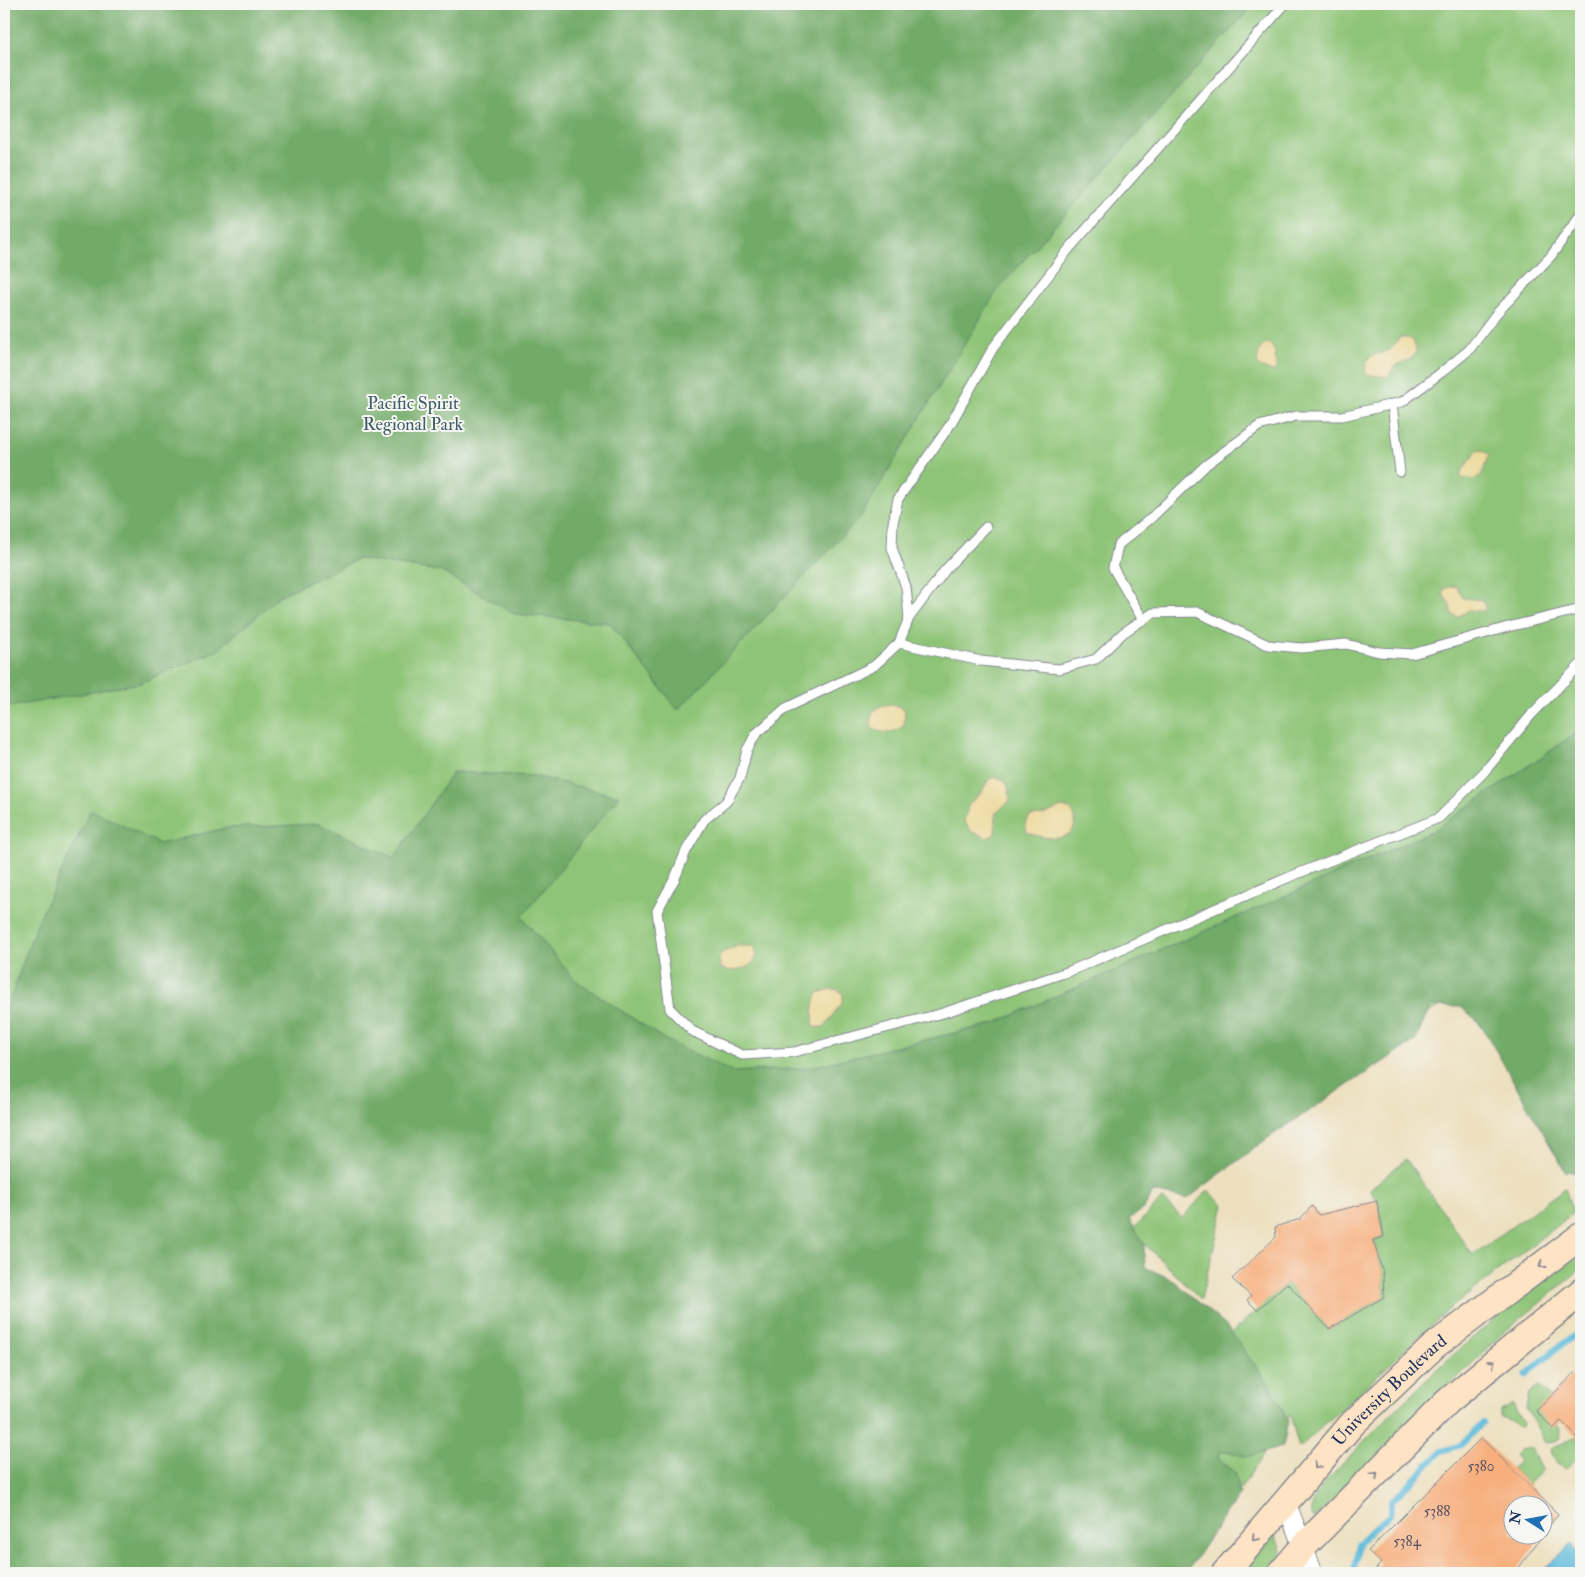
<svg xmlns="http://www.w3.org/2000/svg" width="1585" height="1577" font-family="'IM FELL Double Pica',serif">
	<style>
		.green { fill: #8ec477; stroke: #547a6a; fill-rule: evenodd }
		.forest { fill: #72aa68; stroke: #466c63 }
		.sand { fill: #eeda9e; stroke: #84847e }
		.water { fill: #5ebbdc; stroke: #3c759d }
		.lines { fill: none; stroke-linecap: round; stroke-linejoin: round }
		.stream { stroke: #5ebbdc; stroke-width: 6 }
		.building { fill: #f7af7d; fill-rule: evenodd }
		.service-casing { stroke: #84888e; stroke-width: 11 }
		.minor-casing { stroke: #84888e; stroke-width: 21 }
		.secondary-casing { stroke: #84888e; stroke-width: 29 }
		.service { stroke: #fff; stroke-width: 9 }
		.minor { stroke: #fff; stroke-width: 19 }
		.secondary { stroke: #fee4c5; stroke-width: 26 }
		.oneway { stroke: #8c8a92 }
		.labels { text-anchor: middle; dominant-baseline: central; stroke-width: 4; stroke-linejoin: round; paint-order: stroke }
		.number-label { font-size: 15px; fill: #524f66 }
		.park-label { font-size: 18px; fill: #3e5c66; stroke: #f6f6f2 }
		.street-label { font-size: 18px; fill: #1b2f5e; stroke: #f6f6f2 }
	</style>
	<rect width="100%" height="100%" fill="#f6f6f2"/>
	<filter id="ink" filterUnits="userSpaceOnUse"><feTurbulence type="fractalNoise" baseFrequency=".02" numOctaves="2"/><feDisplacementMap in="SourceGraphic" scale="10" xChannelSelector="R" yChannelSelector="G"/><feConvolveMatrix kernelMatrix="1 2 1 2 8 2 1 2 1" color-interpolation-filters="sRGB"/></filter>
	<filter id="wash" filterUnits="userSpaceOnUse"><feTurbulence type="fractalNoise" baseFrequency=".0096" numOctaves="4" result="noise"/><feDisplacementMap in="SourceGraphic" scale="20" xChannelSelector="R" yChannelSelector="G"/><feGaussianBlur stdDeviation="1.12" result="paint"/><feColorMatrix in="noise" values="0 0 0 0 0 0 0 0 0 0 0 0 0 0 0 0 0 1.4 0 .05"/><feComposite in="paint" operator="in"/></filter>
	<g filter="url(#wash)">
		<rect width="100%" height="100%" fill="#ede0bf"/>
		<g class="green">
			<path d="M 4,4 L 1581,4 L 1581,730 L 1463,811 L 1581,755 L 1581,1174 L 1460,995 L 1120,1186 L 1104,1228 L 1220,1343 L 1287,1283 L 1329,1329 L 1384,1297 L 1383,1273 L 1373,1240 L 1384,1237 L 1377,1201 L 1370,1189 L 1406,1159 L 1473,1255 L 1565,1188 L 1573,1213 L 1447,1311 L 1299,1448 L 1290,1415 L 1184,1573 L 4,1573 ZM 1368,860 L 1068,1017 L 824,1064 L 993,1024 Z"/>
			<path d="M 1208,1190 L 1224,1205 L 1201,1299 L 1131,1231 L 1162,1199 L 1182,1218 Z"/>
			<path d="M 1581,1252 L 1581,1269 L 1502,1334 L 1314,1518 L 1311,1516 L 1313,1499 L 1320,1488 L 1373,1432 L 1443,1364 L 1554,1266 Z"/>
			<path d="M 1539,1386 L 1550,1397 L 1553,1429 L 1557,1425 L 1560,1429 L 1560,1438 L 1555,1442 L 1545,1443 L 1526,1408 L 1529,1393 Z"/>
			<path d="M 1513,1404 L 1523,1425 L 1521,1428 L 1500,1416 L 1500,1411 Z"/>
			<path d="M 1577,1437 L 1581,1441 L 1581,1455 L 1565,1469 L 1557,1464 L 1551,1451 L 1553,1447 Z"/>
			<path d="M 1531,1448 L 1542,1471 L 1528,1485 L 1512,1468 L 1520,1461 L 1515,1455 L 1520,1450 Z"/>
			<path d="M 1269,1532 L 1275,1535 L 1282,1553 L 1271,1573 L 1235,1573 Z"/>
		</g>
		<g class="forest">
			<path d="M 4,4 L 1254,4 L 998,289 L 861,516 L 678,710 L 610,623 L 515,614 L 440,571 L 358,559 L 279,596 L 218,650 L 140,683 L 4,708 Z"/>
			<path d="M 1581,730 L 1581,1173 L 1565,1171 L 1480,1023 L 1461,1007 L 1430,1006 L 1416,1040 L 1268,1138 L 1187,1199 L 1153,1192 L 1144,1209 L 1129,1219 L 1144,1244 L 1145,1267 L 1173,1280 L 1227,1327 L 1273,1390 L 1288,1421 L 1283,1447 L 1245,1457 L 1227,1451 L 1219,1452 L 1218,1459 L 1235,1472 L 1240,1493 L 1186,1573 L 4,1573 L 4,1017 L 37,923 L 91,810 L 160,844 L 226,828 L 319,824 L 394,858 L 453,772 L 534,776 L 619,796 L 522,917 L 575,980 L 664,1039 L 732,1072 L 806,1068 L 993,1024 L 1431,832 Z"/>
		</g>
		<g class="sand">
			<path d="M 1400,337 L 1412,339 C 1424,361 1404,359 1394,367 L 1388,377 L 1370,375 L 1365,372 L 1367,360 L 1372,356 L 1390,350 Z"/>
			<path d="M 1266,343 L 1270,344 L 1275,352 L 1276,368 L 1273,372 L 1258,366 C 1256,358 1259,348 1266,343 Z"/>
			<path d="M 1480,450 L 1489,454 L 1482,474 L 1474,480 L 1462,478 L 1460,474 L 1476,452 Z"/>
			<path d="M 1453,586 L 1457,587 L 1463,598 L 1482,600 L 1486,606 L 1484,611 L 1470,610 L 1457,617 L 1452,614 L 1449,603 L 1443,594 L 1444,589 Z"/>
			<path d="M 891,704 L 905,709 L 904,725 C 893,734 883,735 871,727 L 872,712 L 881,706 Z"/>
			<path d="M 996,777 C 1008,779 1011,791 1009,802 L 996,812 L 995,834 L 987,838 L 972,832 L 964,821 L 969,804 L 982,792 L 988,780 Z"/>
			<path d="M 1062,807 L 1070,809 C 1074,813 1075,817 1075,823 C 1072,845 1040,838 1027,832 L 1025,824 L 1030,816 L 1043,815 Z"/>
			<path d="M 737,946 L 753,946 L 757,955 C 753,969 733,974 720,968 L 719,957 L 722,953 Z"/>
			<path d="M 831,989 L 838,990 L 843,994 L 843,1002 L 824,1027 L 814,1027 C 812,1020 814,999 818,993 Z"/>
		</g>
		<path class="water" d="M 1572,1544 L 1578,1554 L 1581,1553 L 1581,1573 L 1539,1573 Z"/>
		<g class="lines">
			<g class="stream">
				<path d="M 1526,1375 L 1553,1351 L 1581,1331"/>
				<path d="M 1354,1569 L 1359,1543 L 1374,1528 L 1390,1515 L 1391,1502 L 1442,1451 L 1461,1445 L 1483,1423"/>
			</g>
		</g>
		<g id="blocks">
			<g class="building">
				<path d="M 1377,1201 L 1384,1237 L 1373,1240 L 1383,1273 L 1384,1297 L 1329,1329 L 1287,1283 L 1257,1310 L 1247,1300 L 1251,1296 L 1232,1279 L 1276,1237 L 1275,1227 L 1300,1219 L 1312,1206 L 1319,1215 Z"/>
				<path d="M 1581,1367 L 1581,1441 L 1561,1421 L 1553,1429 L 1536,1411 Z"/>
				<path d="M 1481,1438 L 1558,1514 L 1515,1573 L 1373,1573 L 1381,1563 L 1368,1551 ZM 1512,1504 L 1542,1504 L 1542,1534 L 1512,1534 Z"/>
			</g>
		</g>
	</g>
	<g filter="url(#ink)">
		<use href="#blocks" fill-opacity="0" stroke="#84888e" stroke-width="1"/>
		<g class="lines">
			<g class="service-casing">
				<g id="service">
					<path d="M 1392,404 L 1400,472"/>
					<path d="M 986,527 L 946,569 L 909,618 L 899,643 L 874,666 L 786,708 L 756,734 L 747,750 L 740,778 L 726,802 L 704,820 L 686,851 L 675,878 L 657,911 L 670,1009 L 692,1031 L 742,1055 L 794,1052 L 943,1013 L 1070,971 L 1294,875 L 1439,818 L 1485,771 L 1532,714 L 1581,664"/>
					<path d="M 909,618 L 906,587 L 892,548 L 893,523 L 898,499 L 950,425 L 993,348 L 1068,250 L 1285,4"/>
					<path d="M 1143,620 L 1113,568 L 1118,545 L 1150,519 L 1206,465 L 1259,426 L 1296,416 L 1342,416 L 1402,402 L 1442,372 L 1469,350 L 1496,314 L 1551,256 L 1581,214"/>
					<path d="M 899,643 L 981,661 L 1059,669 L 1096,659 L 1123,633 L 1153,613 L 1197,612 L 1268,645 L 1302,648 L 1346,644 L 1379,652 L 1412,654 L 1508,627 L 1581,609"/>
				</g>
			</g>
			<g class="minor-casing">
				<path id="minor" d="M 1286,1503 L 1313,1573"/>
			</g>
			<g class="secondary-casing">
				<g id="secondary">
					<path id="s1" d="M 1225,1573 L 1352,1424 L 1434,1346 L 1581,1236"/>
					<path d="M 1281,1573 L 1303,1547 L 1448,1401 L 1581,1292"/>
				</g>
			</g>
			<use href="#service" class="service"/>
			<use href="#minor" class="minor"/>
			<use href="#secondary" class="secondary"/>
		</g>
		<defs><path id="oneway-chevron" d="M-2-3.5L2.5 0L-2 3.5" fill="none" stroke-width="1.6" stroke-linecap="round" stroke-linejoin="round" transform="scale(1.25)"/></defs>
		<g class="oneway">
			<use href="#oneway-chevron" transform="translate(1542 1265) rotate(143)"/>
			<use href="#oneway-chevron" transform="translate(1492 1363) rotate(-40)"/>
			<use href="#oneway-chevron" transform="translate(1317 1466) rotate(130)"/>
			<use href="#oneway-chevron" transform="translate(1375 1475) rotate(-45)"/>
			<use href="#oneway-chevron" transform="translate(1255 1538) rotate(131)"/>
		</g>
	</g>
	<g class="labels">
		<g class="number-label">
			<text x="1481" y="1466">5380</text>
			<text x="1437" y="1511">5388</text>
			<text x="1407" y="1541">5384</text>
		</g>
		<g class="park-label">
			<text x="413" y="403">Pacific Spirit<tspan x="413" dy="21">Regional Park</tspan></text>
		</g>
		<g class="street-label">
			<text stroke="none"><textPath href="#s1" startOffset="246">University Boulevard</textPath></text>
		</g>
	</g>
	<rect width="1585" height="1577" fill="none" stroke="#f6f6f2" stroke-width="20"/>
	<g transform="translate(1528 1520) rotate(281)"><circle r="24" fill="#f6f6f2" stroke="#9ea6b7"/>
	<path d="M0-4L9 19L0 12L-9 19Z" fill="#1f6fb2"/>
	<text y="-8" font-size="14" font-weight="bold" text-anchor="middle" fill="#1b2f5e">N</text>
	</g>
</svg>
